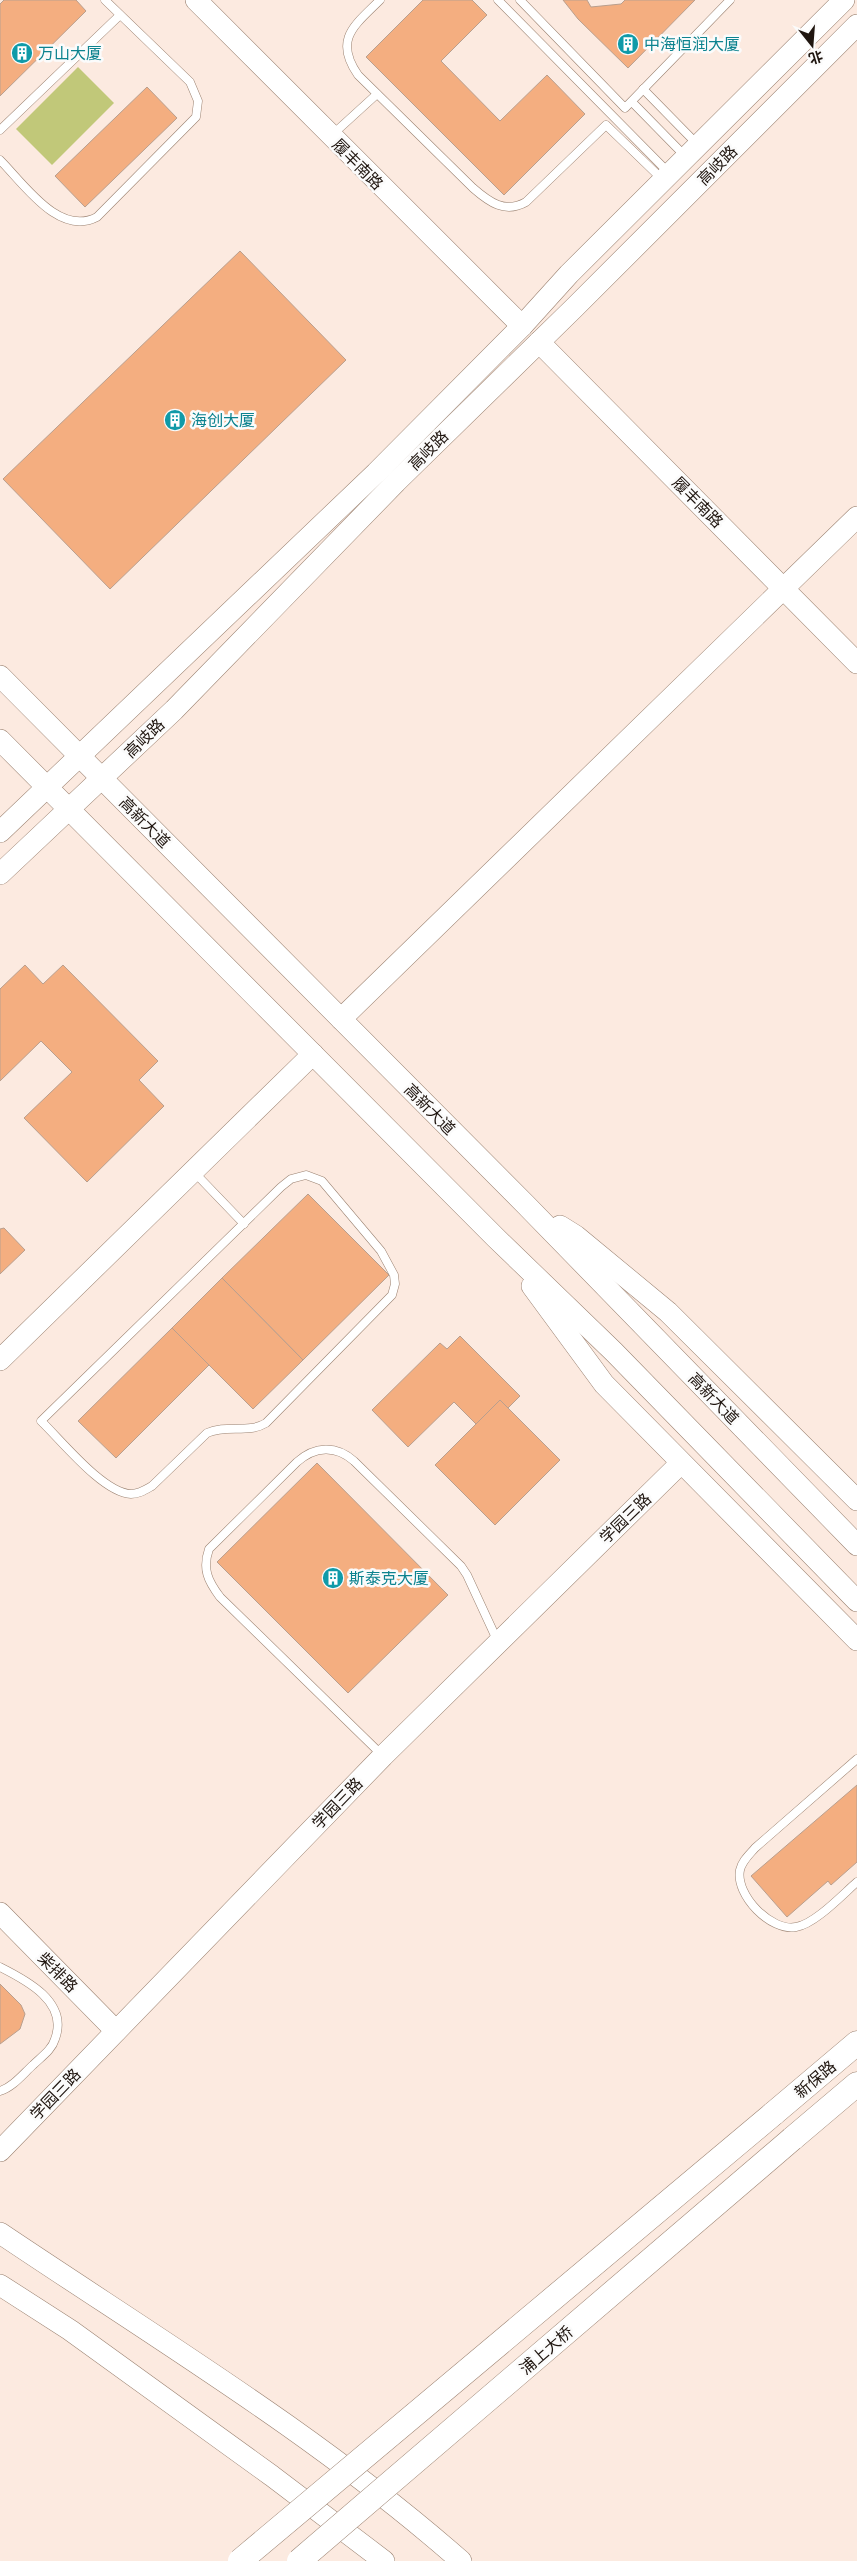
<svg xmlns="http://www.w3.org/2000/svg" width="857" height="2561" font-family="'PT Sans','Noto Sans SC',sans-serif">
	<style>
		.green { fill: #c1c879 }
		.building { fill: #f4ae80; stroke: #b99f8e }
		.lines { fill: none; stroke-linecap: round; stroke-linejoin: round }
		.lane-casing { stroke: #9b8271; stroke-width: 9 }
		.secondary-casing { stroke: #9b8271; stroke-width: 22 }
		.primary-casing { stroke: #9b8271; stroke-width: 25 }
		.lane { stroke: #fff; stroke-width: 8 }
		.secondary { stroke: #fff; stroke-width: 21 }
		.primary { stroke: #fff; stroke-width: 24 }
		.primary-bridge-casing { stroke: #9b8271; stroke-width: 25; stroke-linecap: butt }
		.primary-bridge { stroke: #fff; stroke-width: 24 }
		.labels { text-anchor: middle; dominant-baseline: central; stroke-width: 5; stroke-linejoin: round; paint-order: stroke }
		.culture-label { font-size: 16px; fill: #0d838f; stroke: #fbfbfb; text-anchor: start }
		.street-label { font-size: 16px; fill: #1f150f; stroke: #fbfbfb }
	</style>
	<rect width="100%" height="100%" fill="#fceae0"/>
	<path class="green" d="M 78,67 L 114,103 L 52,165 L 16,129 Z"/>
	<g class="building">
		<path d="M 4,0 L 76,0 L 86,11 L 0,96 L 0,4 Z"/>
		<path d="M 423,0 L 472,0 L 487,15 L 441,61 L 500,121 L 547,75 L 585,114 L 504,195 L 366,57 Z"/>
		<path d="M 563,0 L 587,0 L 591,7 L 621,4 L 625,0 L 695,0 L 628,68 L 578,19 Z"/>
		<path d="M 147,87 L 177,118 L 85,207 L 55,176 Z"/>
		<path d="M 240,251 L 346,360 L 110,589 L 3,479 Z"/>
		<path d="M 25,965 L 43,984 L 63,965 L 158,1061 L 139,1080 L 164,1106 L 87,1182 L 24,1118 L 72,1072 L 41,1041 L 0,1081 L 0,989 Z"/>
		<path d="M 308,1194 L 389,1275 L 303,1360 L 222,1278 Z"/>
		<path d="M 4,1228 L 25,1250 L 0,1274 L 0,1229 Z"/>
		<path d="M 222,1278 L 303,1360 L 253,1409 L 172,1328 Z"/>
		<path d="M 172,1328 L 209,1365 L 116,1458 L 78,1421 Z"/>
		<path d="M 460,1336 L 520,1396 L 508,1408 L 500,1400 L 476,1424 L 454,1402 L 408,1447 L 372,1410 L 440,1343 L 447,1349 Z"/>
		<path d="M 500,1400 L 560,1460 L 495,1525 L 435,1465 Z"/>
		<path d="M 317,1463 L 448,1595 L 348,1693 L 217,1562 Z"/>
		<path d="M 857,1785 L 857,1862 L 831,1885 L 828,1881 L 787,1917 L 751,1876 Z"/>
		<path d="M 0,1984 L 21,2005 L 25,2014 L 20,2029 L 0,2044 Z"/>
	</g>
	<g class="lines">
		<g class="lane-casing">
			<g id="lane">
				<path d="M 380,0 C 355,25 333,39 358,75 L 473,188 C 489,202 505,214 526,202 L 606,125 L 662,179"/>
				<path d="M 498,0 L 668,172"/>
				<path d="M 520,0 L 625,108 L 730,0"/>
				<path d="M 643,89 L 698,145"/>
				<path d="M 632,102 L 685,156"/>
				<path d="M 0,130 L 120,15"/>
				<path d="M 332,135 L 377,94"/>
				<path d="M 0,160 C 24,184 59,237 97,217 L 196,117 L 198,101 L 190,82 L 105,0"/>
				<path d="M 195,1173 L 244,1224"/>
				<path d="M 306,1175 L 322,1181 L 381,1251 L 394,1275 L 395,1284 L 392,1295 L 266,1423 C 248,1434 227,1424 207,1433 L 152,1486 C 145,1490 139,1494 131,1494 C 103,1493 61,1440 41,1421 L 281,1187 L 291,1179 Z"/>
				<path d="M 382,1755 L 220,1597 C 208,1581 202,1569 209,1549 L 297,1462 C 315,1446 336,1445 354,1461 L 461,1566 L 467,1575 L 498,1642"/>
				<path d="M 857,1759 L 755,1848 C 749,1855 742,1861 740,1870 C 735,1895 771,1932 796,1927 C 815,1924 842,1895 857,1882"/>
				<path d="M 0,1967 C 26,1980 69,2002 55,2039 C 52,2050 41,2057 33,2065 C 23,2074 13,2087 0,2091"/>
			</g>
		</g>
		<g class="secondary-casing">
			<g id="secondary">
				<path d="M 196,0 L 522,326"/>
				<path d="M 539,342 L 857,663"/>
				<path d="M 0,676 L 526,1205 L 857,1545"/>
				<path d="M 0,740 L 496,1238 L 614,1352 L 857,1601"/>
				<path d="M 0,832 L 376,473 L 522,326 L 569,274 L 844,0"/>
				<path d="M 0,874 L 174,710 L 396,482 L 575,307 L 857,25"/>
				<path d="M 341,1019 L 857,517"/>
				<path d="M 560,1226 L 576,1236 L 668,1312 L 857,1500"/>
				<path d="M 532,1286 L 604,1384 L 857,1640"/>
				<path d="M 0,1360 L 313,1054"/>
				<path d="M 0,1913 L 116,2031"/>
				<path d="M 0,2151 L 383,1756 L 681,1463"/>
				<path d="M 0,2233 C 156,2338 319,2436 461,2561"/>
				<path d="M 0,2285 L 70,2330 L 272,2476 L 384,2561"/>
			</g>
		</g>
		<g class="primary-casing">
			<g id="primary">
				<path d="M 773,2114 L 857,2043"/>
				<path d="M 792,2139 L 857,2084"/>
			</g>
		</g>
		<use href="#lane" class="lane"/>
		<use href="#secondary" class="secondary"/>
		<use href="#primary" class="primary"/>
		<g class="primary-bridge-casing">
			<g id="primary-bridge">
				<path d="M 240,2561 L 773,2114"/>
				<path d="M 299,2561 L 792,2139"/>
			</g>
		</g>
		<use href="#primary-bridge" class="primary-bridge"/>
	</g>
	<defs>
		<g id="building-disc" transform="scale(1.125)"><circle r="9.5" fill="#0f9aa8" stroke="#fbfbfb"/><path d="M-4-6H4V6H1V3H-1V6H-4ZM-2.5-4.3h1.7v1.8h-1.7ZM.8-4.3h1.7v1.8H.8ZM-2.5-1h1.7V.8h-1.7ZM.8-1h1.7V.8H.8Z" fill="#fff"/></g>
	</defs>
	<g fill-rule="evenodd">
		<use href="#building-disc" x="628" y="44"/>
		<use href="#building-disc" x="22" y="53"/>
		<use href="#building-disc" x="175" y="420"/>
		<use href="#building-disc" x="333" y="1578"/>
	</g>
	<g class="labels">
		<g class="culture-label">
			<text x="644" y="44">中海恒润大厦</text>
			<text x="38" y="53">万山大厦</text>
			<text x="191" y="420">海创大厦</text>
			<text x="349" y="1578">斯泰克大厦</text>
		</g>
		<g class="street-label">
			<text transform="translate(358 164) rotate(45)">履丰南路</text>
			<text transform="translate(717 165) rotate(-45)">高岐路</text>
			<text transform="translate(428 450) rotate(-45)">高岐路</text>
			<text transform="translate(698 502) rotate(45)">履丰南路</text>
			<text transform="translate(144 738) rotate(-44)">高岐路</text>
			<text transform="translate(145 822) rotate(45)">高新大道</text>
			<text transform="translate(430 1109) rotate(45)">高新大道</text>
			<text transform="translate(714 1398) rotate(46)">高新大道</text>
			<text transform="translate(625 1518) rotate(-44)">学园三路</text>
			<text transform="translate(337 1803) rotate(-46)">学园三路</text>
			<text transform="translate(58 1972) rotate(45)">柴排路</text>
			<text transform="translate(815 2079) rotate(-40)">新保路</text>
			<text transform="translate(55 2094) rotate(-46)">学园三路</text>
			<text transform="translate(546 2350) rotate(-41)">浦上大桥</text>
		</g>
	</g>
	<g transform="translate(812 45) rotate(163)" stroke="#fbfbfb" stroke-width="4" paint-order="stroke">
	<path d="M0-4L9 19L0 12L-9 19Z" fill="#1f150f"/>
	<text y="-8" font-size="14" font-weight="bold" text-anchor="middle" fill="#1f150f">北</text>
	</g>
</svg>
